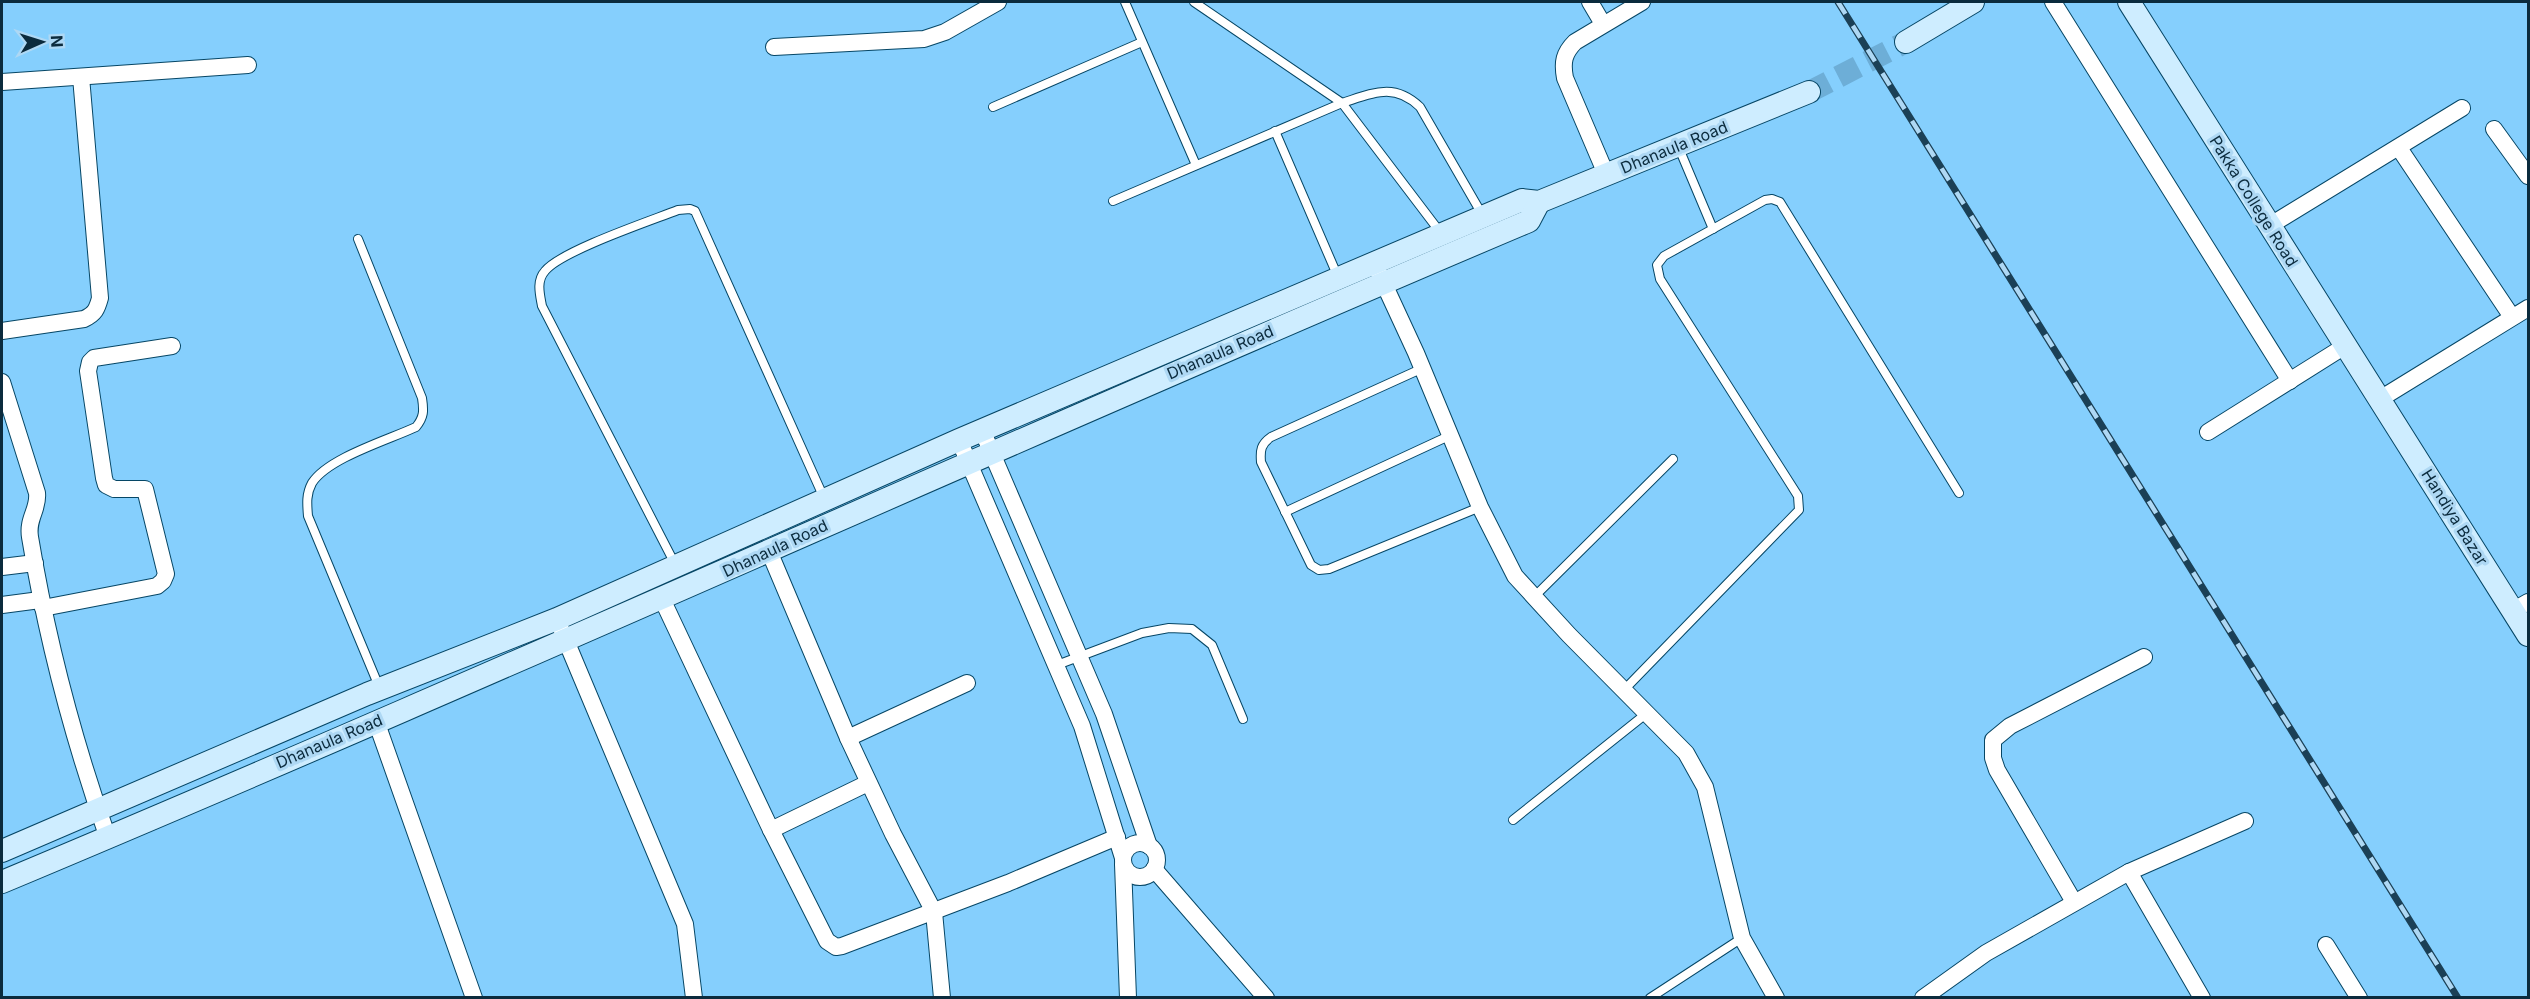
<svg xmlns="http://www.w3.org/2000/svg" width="2530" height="999" font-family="Inter,sans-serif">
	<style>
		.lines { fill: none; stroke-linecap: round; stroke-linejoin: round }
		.secondary-tunnel { stroke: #6daed7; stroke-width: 22; stroke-dasharray: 22 11; stroke-linecap: butt }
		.lane-casing { stroke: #064665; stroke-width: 10 }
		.street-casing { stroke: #064665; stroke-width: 18 }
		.secondary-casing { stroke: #064665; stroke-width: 24 }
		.lane { stroke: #fff; stroke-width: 8 }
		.street { stroke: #fff; stroke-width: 16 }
		.secondary { stroke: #ceedff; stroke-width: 22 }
		.rail-casing { stroke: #1b4056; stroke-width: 7 }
		.rail { stroke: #aed8f4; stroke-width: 4.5; stroke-dasharray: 14; stroke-linecap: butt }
		.labels { text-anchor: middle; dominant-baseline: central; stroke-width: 6; stroke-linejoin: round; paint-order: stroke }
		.street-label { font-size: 16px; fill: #0b2b3d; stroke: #aed8f4 }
	</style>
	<rect width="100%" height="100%" fill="#85cffd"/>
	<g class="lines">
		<path class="secondary-tunnel" d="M 1809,92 L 1906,42"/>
		<g class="lane-casing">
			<g id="lane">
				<path d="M 1125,2 L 1196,165"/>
				<path d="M 1194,2 L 1342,103 L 1440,232"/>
				<path d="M 993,107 L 1142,42"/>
				<path d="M 1275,131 L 1338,277"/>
				<path d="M 1678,146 L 1713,229"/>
				<path d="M 1113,201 L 1342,103 C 1373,93 1394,82 1420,107 L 1483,216"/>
				<path d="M 358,239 L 422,398 C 424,411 424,417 416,427 C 388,440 328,458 312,483 C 306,494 307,504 308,516 L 380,689"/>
				<path d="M 1423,368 L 1271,437 C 1261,444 1260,450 1261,462 L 1311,565 L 1319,570 L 1329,569 L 1480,507"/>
				<path d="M 1285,512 L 1451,435"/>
				<path d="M 676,566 L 542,306 C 540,295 536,281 545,271 C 561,251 650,221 678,210 L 690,209 L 695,211 L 824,498"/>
				<path d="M 1534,597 L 1673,459"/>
				<path d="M 1057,665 L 1142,633 L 1169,628 L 1192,629 L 1212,645 L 1243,719"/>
				<path d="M 1624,690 L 1799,510 L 1798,496 L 1660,279 L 1657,265 L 1664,256 L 1765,200 L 1772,199 L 1780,202 L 1959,493"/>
				<path d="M 1513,820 L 1647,713"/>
				<path d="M 1650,998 L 1742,938"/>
			</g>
		</g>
		<g class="street-casing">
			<g id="street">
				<path d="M 1590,2 L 1603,24"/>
				<path d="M 2053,2 L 2290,381"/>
				<path d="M 774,47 L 924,39 L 945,32 L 998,2"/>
				<path d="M 2,82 L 248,65"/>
				<path d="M 2494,129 L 2528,176"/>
				<path d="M 2399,148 L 2512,317"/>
				<path d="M 1606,174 L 1565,78 C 1562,62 1564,53 1575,42 L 1642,2"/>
				<path d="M 2269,226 L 2462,108"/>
				<path d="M 1379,273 L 1416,353 L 1480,507 L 1515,576 L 1569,635 L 1686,753 L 1705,787 L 1742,938 L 1776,998"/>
				<path d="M 2,331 L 84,319 C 95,314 97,309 100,298 L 81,77"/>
				<path d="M 2,382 L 37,493 C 39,509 27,518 30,537 C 47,640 73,739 108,838"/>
				<path d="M 2380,399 L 2528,308"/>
				<path d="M 982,430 L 1104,714 L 1149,846"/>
				<path d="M 2208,432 L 2345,346"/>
				<path d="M 959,440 L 1082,726 L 1123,858"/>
				<path d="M 769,551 L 848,738 L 893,834 L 934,912 L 942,998"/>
				<path d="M 2,567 L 35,563"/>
				<path d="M 662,599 L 771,830 L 827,941 L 836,947 L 842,946 L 1008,883 L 1117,837"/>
				<path d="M 2,605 L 40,600"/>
				<path d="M 43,608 L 157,586 L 163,581 L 166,574 L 145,489 L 114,489 L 106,485 L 104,478 L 88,371 L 90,362 L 94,358 L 172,346"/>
				<path d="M 2514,610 L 2528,602"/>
				<path d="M 562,631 L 685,924 L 694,998"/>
				<path d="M 376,721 L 474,998"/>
				<path d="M 848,738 L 967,683"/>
				<path d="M 771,830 L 868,783"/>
				<circle cx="1140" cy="860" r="17"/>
				<path d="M 1123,864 L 1128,998"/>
				<path d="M 1154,869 L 1266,998"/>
				<path d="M 2129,872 L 2202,998"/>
				<path d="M 2074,902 L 1997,770 L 1993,758 L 1993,740 L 2010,726 L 2144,657"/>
				<path d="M 2326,945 L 2359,998"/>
				<path d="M 1923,998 L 1986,953 L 2129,872 L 2245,821"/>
			</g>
		</g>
		<g class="secondary-casing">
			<g id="secondary">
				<path d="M 2129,2 L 2528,635"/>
				<path d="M 1906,42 L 1973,2"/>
				<path d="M 2,851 L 367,694 L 557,619 L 959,440 L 1522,200 L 1539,202 L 1809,92"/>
				<path d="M 2,882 C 513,668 1018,437 1529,221 L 1539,202"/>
			</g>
		</g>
		<use href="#lane" class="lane"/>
		<use href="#street" class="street"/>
		<use href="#secondary" class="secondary"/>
		<g class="rail-casing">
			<path id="rail" d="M 1838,2 L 2458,998"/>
		</g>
		<use href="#rail" class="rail"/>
	</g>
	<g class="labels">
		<g class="street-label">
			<text transform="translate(1674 147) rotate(-22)">Dhanaula Road</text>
			<text transform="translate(2254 201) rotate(58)">Pakka College Road</text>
			<text transform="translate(1220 352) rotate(-23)">Dhanaula Road</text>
			<text transform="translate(2455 517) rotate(58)">Handiya Bazar</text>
			<text transform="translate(775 548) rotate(-25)">Dhanaula Road</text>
			<text transform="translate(329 741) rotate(-23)">Dhanaula Road</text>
		</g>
	</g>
	<rect width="2530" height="999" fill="none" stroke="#0b2b3d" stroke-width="6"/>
	<g transform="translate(42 42) rotate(87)" stroke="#aed8f4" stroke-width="4.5" paint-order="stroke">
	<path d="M0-4.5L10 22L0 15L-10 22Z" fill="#0b2b3d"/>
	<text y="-9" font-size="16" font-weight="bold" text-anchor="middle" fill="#0b2b3d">N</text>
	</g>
</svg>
